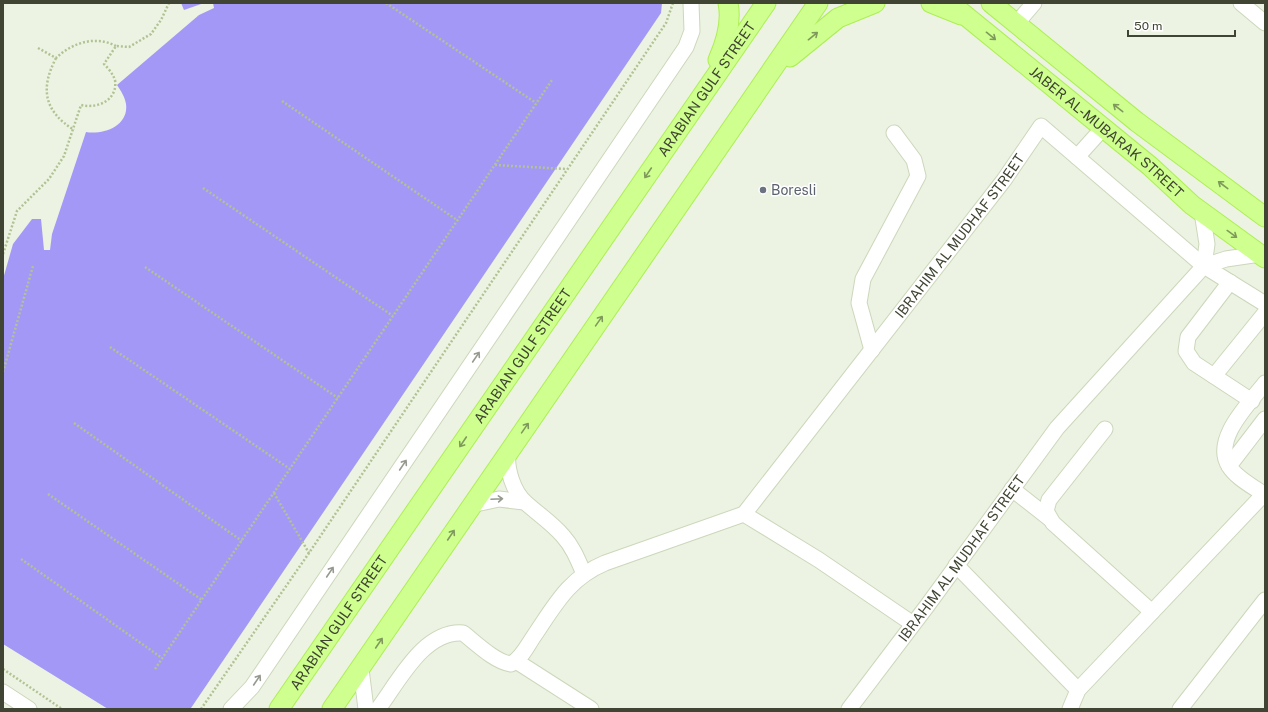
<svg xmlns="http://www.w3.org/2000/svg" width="1268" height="712" font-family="'Public Sans',sans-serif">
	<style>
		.water { fill: #a498f7 }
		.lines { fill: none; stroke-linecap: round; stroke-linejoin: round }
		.minor-casing { stroke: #ccd7bb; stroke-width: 17 }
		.major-casing { stroke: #aeee55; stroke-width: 21 }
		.path { stroke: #b1c294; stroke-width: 2.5; stroke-dasharray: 2 2; stroke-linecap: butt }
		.minor { stroke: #fff; stroke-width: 15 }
		.major { stroke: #ceff8f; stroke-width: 19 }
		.oneway { stroke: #7f995c }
		.oneway2 { stroke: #95998e }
		.worship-dot { fill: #6b7280; stroke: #fff; stroke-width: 1.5 }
		.labels { text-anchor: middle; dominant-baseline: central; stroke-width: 3; stroke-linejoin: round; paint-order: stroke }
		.street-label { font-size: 14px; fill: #3f4532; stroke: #fff }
		.worship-label { font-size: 14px; fill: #5b616d; stroke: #fff; text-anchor: start }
	</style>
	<rect width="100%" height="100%" fill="#ecf3e2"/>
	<g class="water">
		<path d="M 181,3 L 204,3 L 184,10 Z"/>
		<path d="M 213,3 L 662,3 L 661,13 L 191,708 L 108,709 L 3,644 L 3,279 L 13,244 L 32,219 L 41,219 L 44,250 L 50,250 L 52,234 L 86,132 C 103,135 129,126 126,104 C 125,97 121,91 117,85 L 199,15 L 214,8 Z"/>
	</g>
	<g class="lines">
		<g class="minor-casing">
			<g id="minor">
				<path d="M 1241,3 L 1265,23"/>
				<path d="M 1016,24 L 1034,3"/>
				<path d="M 1077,157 L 1103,128"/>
				<path d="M 1202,212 L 1207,244 L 1204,266"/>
				<path d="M 1230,282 L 1188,337 L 1186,351 L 1194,363 L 1252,401"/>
				<path d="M 872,350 L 859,303 L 863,279 L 918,176 L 914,160 L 894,133"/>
				<path d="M 1214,376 L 1265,313"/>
				<path d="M 1265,383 C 1250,403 1212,439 1229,466 C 1236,478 1254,487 1265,495"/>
				<path d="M 1105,429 L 1049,500 L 1046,511 L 1053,523 L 1152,612"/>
				<path d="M 508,452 C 506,468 513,492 526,503 C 538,514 552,523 563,536 C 573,547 578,560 584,574"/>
				<path d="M 1229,466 L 1265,419"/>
				<path d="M 1012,489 L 1049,518"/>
				<path d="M 471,505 L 499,499 L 524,502"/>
				<path id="s1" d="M 744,514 L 1004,180 L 1041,126 L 1204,266 L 1265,304"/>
				<path d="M 956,565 L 1078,690"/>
				<path d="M 516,661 L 591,709"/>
				<path d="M 361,669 L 366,709"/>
				<path d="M 3,692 L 29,709"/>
				<path d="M 231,709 L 252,687 L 686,47 L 692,31 L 691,3"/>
				<path d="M 378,709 C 399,681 424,630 463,633 C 476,643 495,662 511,664 C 522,658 527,646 534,636 C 555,605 569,578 605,563 L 744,514 L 819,560 L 913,624"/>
				<path id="s2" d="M 849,709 L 927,606 L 1057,428 L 1204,266 L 1226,259 L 1260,254"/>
				<path d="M 1070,709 L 1078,690 L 1264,494"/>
				<path d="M 1180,709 L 1265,600"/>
			</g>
		</g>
		<g class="major-casing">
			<g id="major">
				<path d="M 931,3 L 961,15"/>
				<path id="s3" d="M 950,3 L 1150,166 L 1192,205 L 1265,258"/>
				<path d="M 991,3 L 1137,122 L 1265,217"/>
				<path d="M 790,57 L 838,18 L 875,3"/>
				<path d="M 718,60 C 726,42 732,22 728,3"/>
				<path id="s4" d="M 279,709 L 766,3"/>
				<path d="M 332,709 L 818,3"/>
			</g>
		</g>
		<g class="path">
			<path d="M 386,3 L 536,103"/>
			<path d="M 38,48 L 56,58 C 72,43 95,35 116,46"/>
			<path d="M 56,58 C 40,89 44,111 74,130"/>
			<path d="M 282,101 L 457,220"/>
			<path d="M 495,165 L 566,169"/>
			<path d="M 203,188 L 393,316"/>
			<path d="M 3,254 L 17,211 L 49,179 L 64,156 L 81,105 C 98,109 118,100 115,80 C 113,74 108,68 104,64 L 116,46 L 129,47 L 151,34 L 161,20 L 169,3"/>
			<path d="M 145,267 L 338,398"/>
			<path d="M 110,347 L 290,469"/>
			<path d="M 3,372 L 33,266"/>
			<path d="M 74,423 L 242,541"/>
			<path d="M 274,493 L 309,553"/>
			<path d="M 48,494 L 202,600"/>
			<path d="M 21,559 L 162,658"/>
			<path d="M 3,669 L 62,709"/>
			<path d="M 155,669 L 552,80"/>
			<path d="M 201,709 L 309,553 L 666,23 L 673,3"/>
		</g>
		<use href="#minor" class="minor"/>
		<use href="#major" class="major"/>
	</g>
	<defs><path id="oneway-shaft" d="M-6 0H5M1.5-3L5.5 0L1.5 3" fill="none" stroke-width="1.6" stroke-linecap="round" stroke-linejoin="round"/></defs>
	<g class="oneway">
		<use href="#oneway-shaft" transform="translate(813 36) rotate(-39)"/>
		<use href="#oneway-shaft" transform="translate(991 36) rotate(39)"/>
		<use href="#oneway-shaft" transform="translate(1118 108) rotate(-142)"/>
		<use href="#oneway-shaft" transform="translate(648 173) rotate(124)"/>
		<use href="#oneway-shaft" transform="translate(1223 185) rotate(-143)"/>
		<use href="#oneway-shaft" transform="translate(1232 234) rotate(36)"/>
		<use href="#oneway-shaft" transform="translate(599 321) rotate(-55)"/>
		<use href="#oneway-shaft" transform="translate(525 428) rotate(-55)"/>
		<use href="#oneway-shaft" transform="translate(463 442) rotate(124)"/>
		<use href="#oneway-shaft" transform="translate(451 535) rotate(-56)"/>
		<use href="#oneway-shaft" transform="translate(379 643) rotate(-56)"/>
	</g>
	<g class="oneway2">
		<use href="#oneway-shaft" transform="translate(476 357) rotate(-56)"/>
		<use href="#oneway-shaft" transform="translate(403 465) rotate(-56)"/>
		<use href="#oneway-shaft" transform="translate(497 499) rotate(-3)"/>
		<use href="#oneway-shaft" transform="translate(330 572) rotate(-56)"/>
		<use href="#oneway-shaft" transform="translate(257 680) rotate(-56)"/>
	</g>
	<circle class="worship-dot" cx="763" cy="190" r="4"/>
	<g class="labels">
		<g class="street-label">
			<text stroke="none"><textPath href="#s4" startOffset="753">ARABIAN GULF STREET</textPath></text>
			<text stroke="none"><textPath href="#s3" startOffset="203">JABER AL-MUBARAK STREET</textPath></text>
			<text stroke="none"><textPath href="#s1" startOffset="352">IBRAHIM AL MUDHAF STREET</textPath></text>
			<text stroke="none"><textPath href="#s4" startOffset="429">ARABIAN GULF STREET</textPath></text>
			<text stroke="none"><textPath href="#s2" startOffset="188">IBRAHIM AL MUDHAF STREET</textPath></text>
			<text stroke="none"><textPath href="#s4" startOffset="105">ARABIAN GULF STREET</textPath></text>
		</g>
		<g class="worship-label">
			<text x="771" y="190">Boresli</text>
		</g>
	</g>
	<rect width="1268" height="712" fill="none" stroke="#3f4532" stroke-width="8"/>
	<path d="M1128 30v6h107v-6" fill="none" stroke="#3f4532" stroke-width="2"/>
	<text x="1134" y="30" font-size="12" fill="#3f4532" stroke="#ffffff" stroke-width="3" paint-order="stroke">50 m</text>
</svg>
